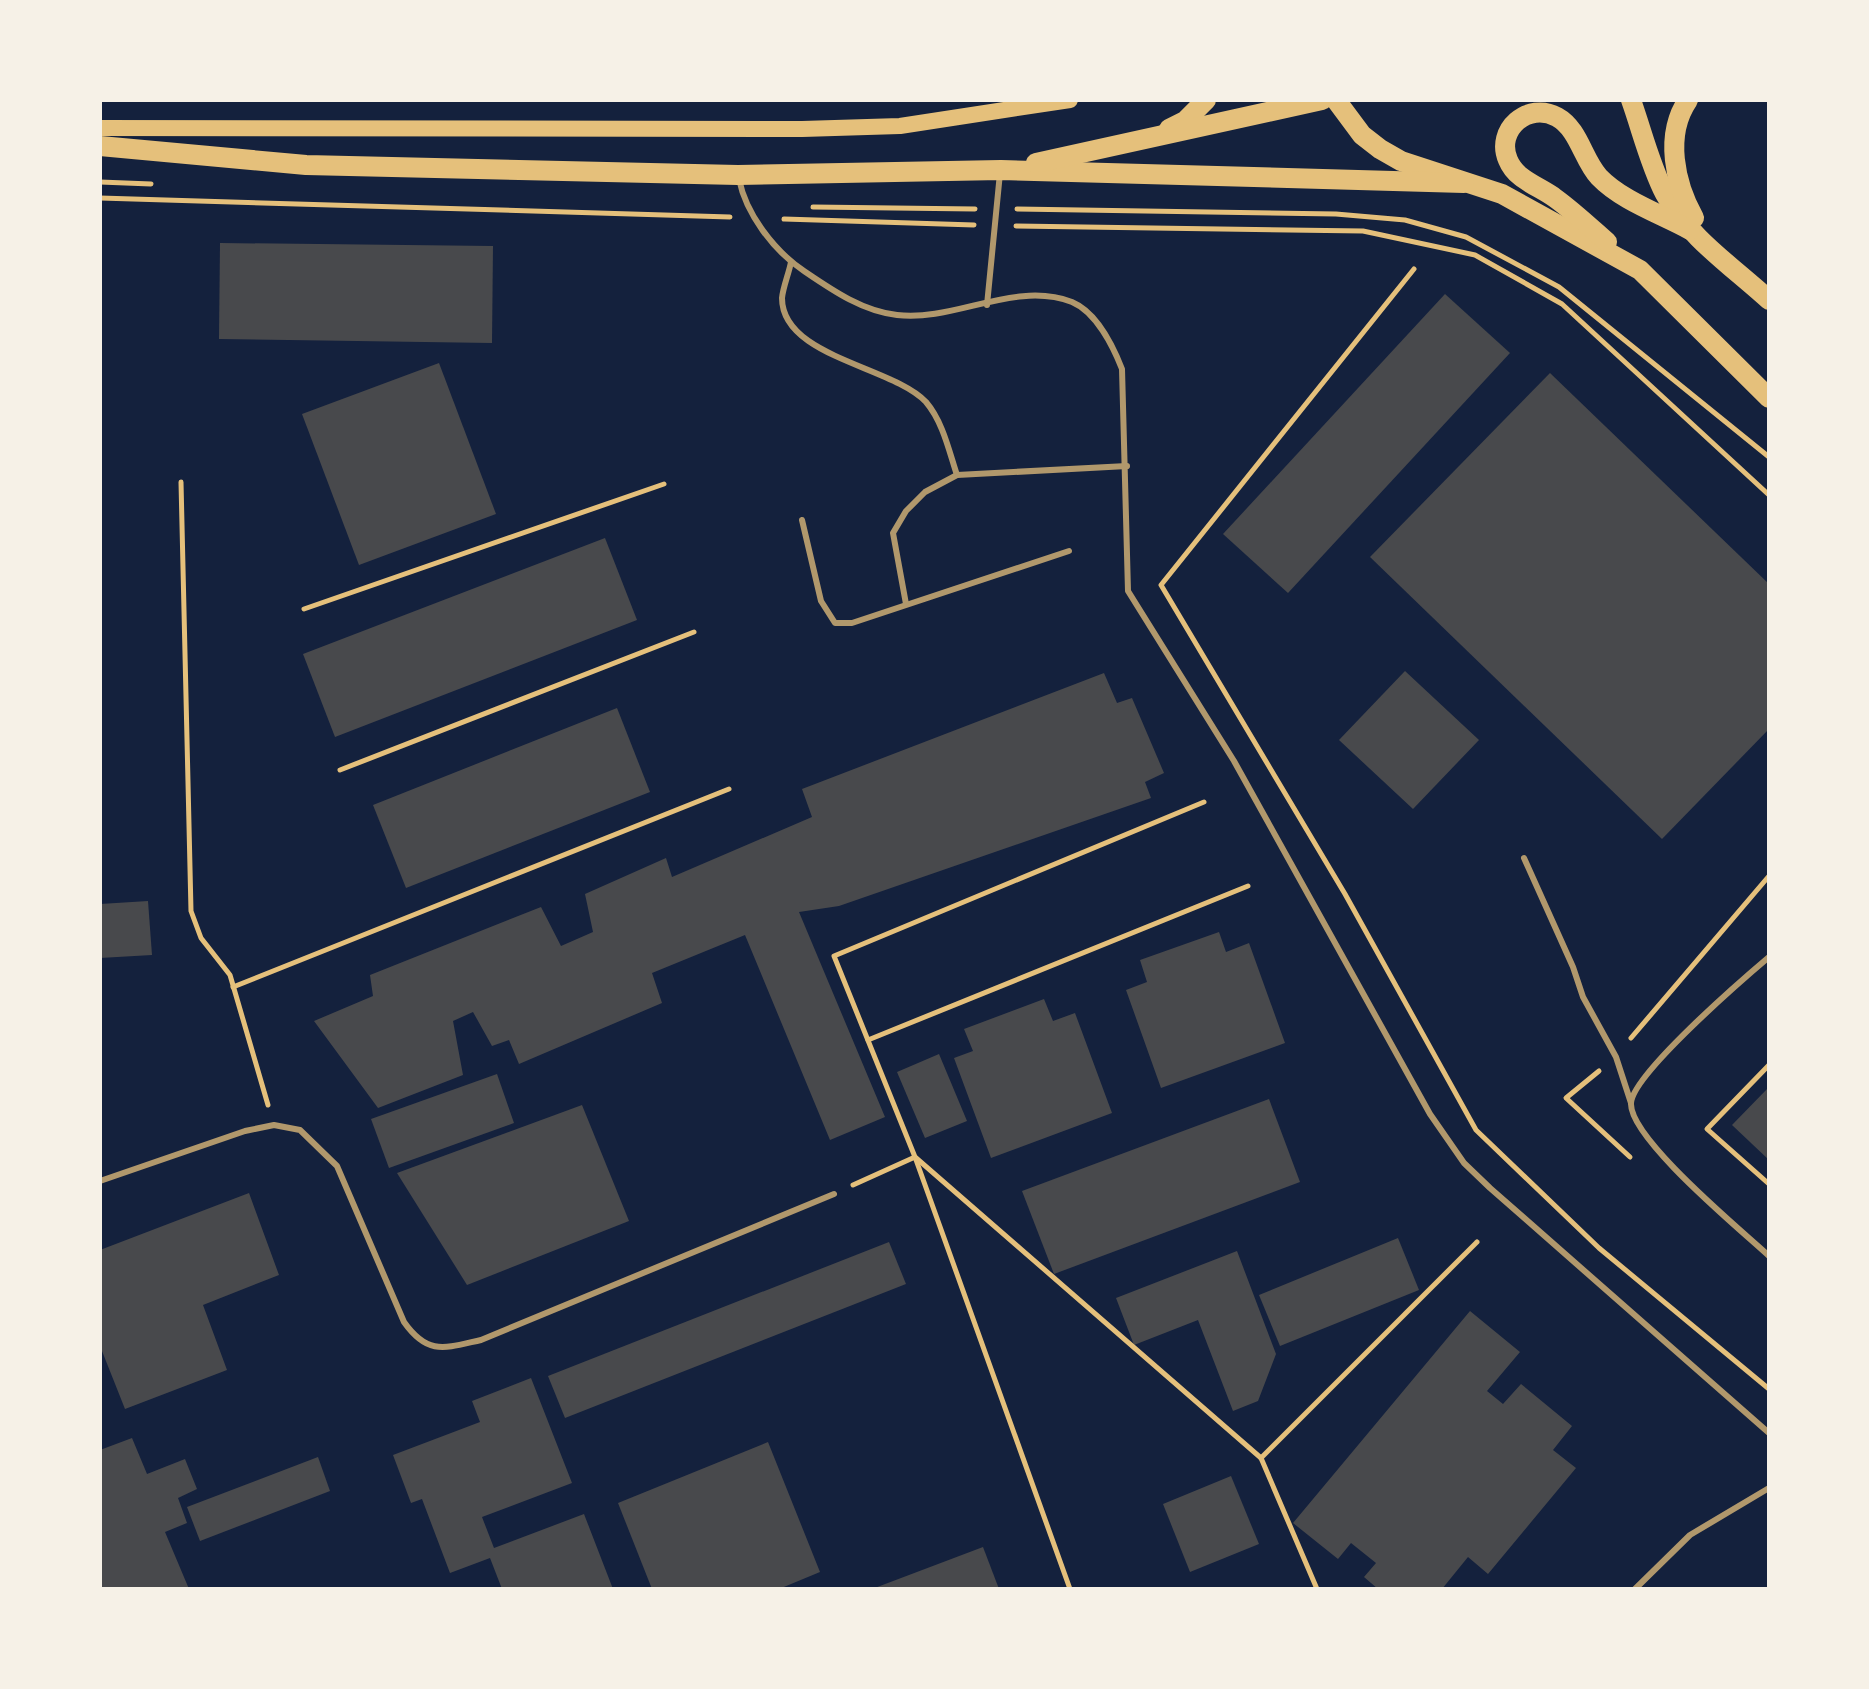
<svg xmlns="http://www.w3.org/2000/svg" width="1869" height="1689" font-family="Overpass,sans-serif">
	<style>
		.building { fill: #48494c }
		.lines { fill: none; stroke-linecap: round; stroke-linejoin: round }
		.path { stroke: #e5c07b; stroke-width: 5 }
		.service { stroke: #b1986c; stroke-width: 6 }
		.secondary { stroke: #e5c07b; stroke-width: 16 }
		.primary { stroke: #e5c07b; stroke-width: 20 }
	</style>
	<rect width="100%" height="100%" fill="#14213d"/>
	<g class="building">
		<path d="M 220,243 L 493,246 L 492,343 L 219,339 Z"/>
		<path d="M 1445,294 L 1510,353 L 1288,593 L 1223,534 Z"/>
		<path d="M 439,363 L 496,514 L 359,565 L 302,414 Z"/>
		<path d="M 1550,373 L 1769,584 L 1769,729 L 1662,839 L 1370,557 Z"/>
		<path d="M 605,538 L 637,620 L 335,737 L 303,654 Z"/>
		<path d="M 1405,671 L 1479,740 L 1413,809 L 1339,740 Z"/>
		<path d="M 1104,673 L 1117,703 L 1132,698 L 1164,773 L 1145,782 L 1151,798 L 839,906 L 799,912 L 885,1117 L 830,1140 L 745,935 L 652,973 L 662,1003 L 519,1064 L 509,1040 L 492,1046 L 473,1012 L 453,1021 L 463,1075 L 378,1108 L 314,1021 L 373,996 L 370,975 L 541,907 L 561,946 L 593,932 L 585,894 L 666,858 L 672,877 L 812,817 L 802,789 Z"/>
		<path d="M 617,708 L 650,792 L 406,888 L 373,805 Z"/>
		<path d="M 148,901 L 152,955 L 100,958 L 100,904 Z"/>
		<path d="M 1219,932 L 1226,952 L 1249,943 L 1285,1043 L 1161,1088 L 1126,990 L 1147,982 L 1140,960 Z"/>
		<path d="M 1044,999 L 1053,1021 L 1075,1013 L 1112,1113 L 991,1158 L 954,1058 L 973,1051 L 964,1029 Z"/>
		<path d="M 939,1054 L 967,1121 L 925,1138 L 897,1072 Z"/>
		<path d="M 497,1074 L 514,1123 L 389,1168 L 371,1119 Z"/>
		<path d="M 1769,1087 L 1769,1160 L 1732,1125 Z"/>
		<path d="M 1269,1099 L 1300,1182 L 1054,1274 L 1022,1191 Z"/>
		<path d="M 582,1105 L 629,1221 L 467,1285 L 397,1173 Z"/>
		<path d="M 249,1193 L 279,1275 L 203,1305 L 227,1370 L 125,1409 L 100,1346 L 100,1250 Z"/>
		<path d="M 1398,1238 L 1419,1290 L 1280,1346 L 1259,1295 Z"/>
		<path d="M 889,1242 L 906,1284 L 565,1418 L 548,1376 Z"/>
		<path d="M 1237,1251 L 1276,1354 L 1258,1401 L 1233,1411 L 1198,1320 L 1134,1345 L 1116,1298 Z"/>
		<path d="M 1470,1311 L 1520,1352 L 1487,1391 L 1503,1404 L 1521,1384 L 1572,1426 L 1553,1450 L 1576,1468 L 1488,1574 L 1468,1557 L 1442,1589 L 1378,1589 L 1364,1577 L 1376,1563 L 1351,1543 L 1338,1559 L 1293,1523 Z"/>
		<path d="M 531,1378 L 572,1483 L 482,1517 L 494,1548 L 584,1514 L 613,1589 L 502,1589 L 490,1558 L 450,1573 L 422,1499 L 411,1503 L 393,1455 L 480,1422 L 472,1401 Z"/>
		<path d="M 132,1438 L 147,1474 L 185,1459 L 197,1489 L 178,1498 L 187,1523 L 165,1532 L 189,1589 L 100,1589 L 100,1450 Z"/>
		<path d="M 768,1442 L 820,1572 L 779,1589 L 652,1589 L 618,1503 Z"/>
		<path d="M 318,1457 L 330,1491 L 200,1541 L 187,1507 Z"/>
		<path d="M 1231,1476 L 1259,1544 L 1190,1572 L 1163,1504 Z"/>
		<path d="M 983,1547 L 999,1589 L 872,1589 Z"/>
	</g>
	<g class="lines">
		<g class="path">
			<path d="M 100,182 L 151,184"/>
			<path d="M 100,198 L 730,217"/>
			<path d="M 813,207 L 975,209"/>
			<path d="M 1017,209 L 1336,214 L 1405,220 L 1466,237 L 1559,287 L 1769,457"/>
			<path d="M 784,219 L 974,225"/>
			<path d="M 1016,226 L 1363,231 L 1475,255 L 1562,304 L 1769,495"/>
			<path d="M 1414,269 L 1161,585 L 1345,894 L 1476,1130 L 1599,1248 L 1769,1389"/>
			<path d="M 181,482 L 191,911 L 201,938 L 230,975 L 268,1105"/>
			<path d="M 304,609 L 664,484"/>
			<path d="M 340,770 L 694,632"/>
			<path d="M 1204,802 L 834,956 L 915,1157 L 1261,1458 L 1317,1589"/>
			<path d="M 233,987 L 729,789"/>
			<path d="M 1631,1038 L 1769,876"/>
			<path d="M 868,1040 L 1248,886"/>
			<path d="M 1769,1065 L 1707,1129 L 1769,1184"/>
			<path d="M 1599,1071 L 1566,1098 L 1630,1157"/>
			<path d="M 853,1185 L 915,1157 L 1070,1589"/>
			<path d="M 1261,1458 L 1477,1242"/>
		</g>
		<g class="service">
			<path d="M 739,179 C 746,214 774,251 804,271 C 832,290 862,311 897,315 C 955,322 1015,280 1072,302 C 1096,312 1113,346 1122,369 L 1128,591 L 1234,761 L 1430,1114 L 1464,1163 L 1490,1188 L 1769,1433"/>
			<path d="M 791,262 C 789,273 783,287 782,298 C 782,357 892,366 926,402 C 943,422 949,451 957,475"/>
			<path d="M 987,305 L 1000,173"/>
			<path d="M 802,520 L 821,601 L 835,623 L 852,623 L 1069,551"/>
			<path d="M 906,604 L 893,533 L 906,511 L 925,492 L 957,475 L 1127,466"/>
			<path d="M 1524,858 L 1573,967 L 1583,997 L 1616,1057 L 1631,1103"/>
			<path d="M 1769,957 C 1743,979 1633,1074 1631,1103 C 1629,1138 1741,1230 1769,1256"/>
			<path d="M 100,1181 L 245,1131 L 274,1125 L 300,1130 L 337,1166 L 404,1322 C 428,1356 445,1348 481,1340 L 834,1194"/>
			<path d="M 1635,1589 L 1690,1535 L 1769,1488"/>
		</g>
		<path class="secondary" d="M 100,128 L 802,129 L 900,126 L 1070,100"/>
		<g class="primary">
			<path d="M 1336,100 L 1362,135 L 1380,149 L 1401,161 L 1502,194 L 1640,270 L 1769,398"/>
			<path d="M 1631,100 C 1642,131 1650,165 1665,194 C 1688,237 1733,267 1769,300"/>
			<path d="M 1688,100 C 1664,135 1675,184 1694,218"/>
			<path d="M 1169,129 L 1185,121 L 1206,100"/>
			<path d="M 100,146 L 306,165 L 738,175 L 1001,170 L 1464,183"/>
			<path d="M 1036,163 L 1322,100"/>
			<path d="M 1607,242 C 1590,227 1573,211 1555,198 C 1539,186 1516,180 1508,160 C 1495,130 1528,101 1557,117 C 1579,129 1583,160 1599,177 C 1622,201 1661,214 1690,230"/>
		</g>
	</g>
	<rect width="1869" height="1689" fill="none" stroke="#f6f1e7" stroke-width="204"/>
</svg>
